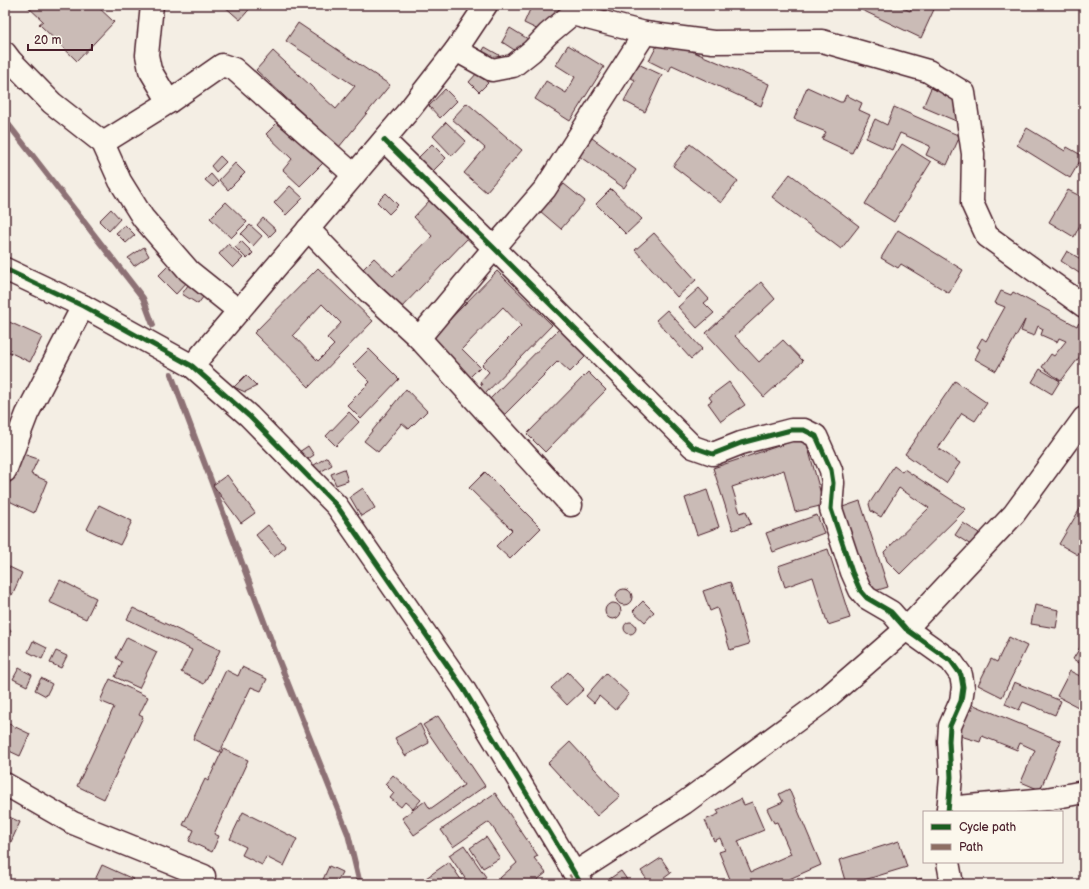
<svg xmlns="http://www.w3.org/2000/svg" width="1089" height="889" font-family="'Balsamiq Sans',sans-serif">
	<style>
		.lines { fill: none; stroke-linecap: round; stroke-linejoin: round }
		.stream { stroke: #8d7174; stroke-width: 6 }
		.building { fill: #cabbb6; stroke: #4a1f2b; fill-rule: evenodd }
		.minor-casing { stroke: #4a1f2b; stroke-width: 25 }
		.minor { stroke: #fbf7ec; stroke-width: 22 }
		.quiet { stroke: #8d6e63; stroke-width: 4; stroke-dasharray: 8 4; stroke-linecap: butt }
		.cycleway-casing { stroke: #fbf7ec; stroke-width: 8 }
		.cycleway { stroke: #1b5e20; stroke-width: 5 }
	</style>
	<rect width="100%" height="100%" fill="#f4eee4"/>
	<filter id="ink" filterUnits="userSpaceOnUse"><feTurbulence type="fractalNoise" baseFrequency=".025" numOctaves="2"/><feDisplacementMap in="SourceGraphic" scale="8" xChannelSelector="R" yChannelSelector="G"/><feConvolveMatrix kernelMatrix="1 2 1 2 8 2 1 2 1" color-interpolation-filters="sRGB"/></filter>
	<g filter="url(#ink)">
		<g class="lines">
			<g class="stream">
				<path d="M 5,120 L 143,298 L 153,325"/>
				<path d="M 171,374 L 277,656 L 348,834 L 360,884"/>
			</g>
		</g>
		<g class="building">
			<path d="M 26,5 L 96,5 L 114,22 L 77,61 L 39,24 L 43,21 Z"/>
			<path d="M 223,5 L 253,5 L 240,20 Z"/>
			<path d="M 532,5 L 561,5 L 547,34 L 524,23 Z"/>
			<path d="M 864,5 L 897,5 L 910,11 L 913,5 L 936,5 L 921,38 L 862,10 Z"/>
			<path d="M 298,23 L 390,85 L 339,147 L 256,70 L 273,51 L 336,109 L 355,86 L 286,41 Z"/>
			<path d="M 510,28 L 528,39 L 519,53 L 502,42 Z"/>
			<path d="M 661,38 L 769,84 L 761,106 L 672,65 L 669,71 L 649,61 Z"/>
			<path d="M 568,45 L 604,67 L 570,121 L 535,99 L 546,81 L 566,93 L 575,77 L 556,65 Z"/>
			<path d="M 485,47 L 499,55 L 493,66 L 479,57 Z"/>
			<path d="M 636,63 L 662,75 L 645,112 L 624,101 L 635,80 L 629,77 Z"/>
			<path d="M 477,73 L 488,83 L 479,92 L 469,82 Z"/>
			<path d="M 807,87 L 840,102 L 843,102 L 846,95 L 862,103 L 859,110 L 870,115 L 852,153 L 822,139 L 826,132 L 794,119 Z"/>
			<path d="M 931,88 L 963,101 L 956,121 L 923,107 Z"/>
			<path d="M 445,89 L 457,101 L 440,118 L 429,106 Z"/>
			<path d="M 467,103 L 522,150 L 486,192 L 464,173 L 485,148 L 452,119 Z"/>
			<path d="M 894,107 L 960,136 L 947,165 L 926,155 L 930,146 L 900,133 L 892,150 L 866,138 L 875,119 L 887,125 Z"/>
			<path d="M 285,115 L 328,158 L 300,186 L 283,170 L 292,159 L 266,134 Z"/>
			<path d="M 446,122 L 466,141 L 452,156 L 433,136 Z"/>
			<path d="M 1027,128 L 1065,151 L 1067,147 L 1083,156 L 1070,178 L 1017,145 Z"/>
			<path d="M 592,138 L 636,170 L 624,188 L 579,156 Z"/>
			<path d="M 432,144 L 446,158 L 431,173 L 417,159 Z"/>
			<path d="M 690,144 L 738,181 L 721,203 L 673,166 Z"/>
			<path d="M 902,144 L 931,162 L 894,222 L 865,204 Z"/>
			<path d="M 220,156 L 226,162 L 216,172 L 211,166 Z"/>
			<path d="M 235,163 L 245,173 L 228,190 L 219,180 Z"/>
			<path d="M 211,174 L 218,182 L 213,187 L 205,180 Z"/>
			<path d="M 790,174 L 859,226 L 841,249 L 772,197 Z"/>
			<path d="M 564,184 L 585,201 L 561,229 L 540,211 Z"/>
			<path d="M 290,186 L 303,198 L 286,215 L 274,203 Z"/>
			<path d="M 611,189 L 642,219 L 626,234 L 596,204 Z"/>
			<path d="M 1068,190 L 1084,198 L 1084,227 L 1080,225 L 1074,237 L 1049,222 Z"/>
			<path d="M 386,193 L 398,205 L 389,214 L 377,202 Z"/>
			<path d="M 430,200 L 468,238 L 398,311 L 359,273 L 374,258 L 393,276 L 432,236 L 414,217 Z"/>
			<path d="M 226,202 L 247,222 L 231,238 L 210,218 Z"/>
			<path d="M 111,209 L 120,219 L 109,231 L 99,221 Z"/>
			<path d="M 263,218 L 276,230 L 269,237 L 257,225 Z"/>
			<path d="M 125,225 L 135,235 L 126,243 L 116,233 Z"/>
			<path d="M 250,225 L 262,236 L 253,246 L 241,234 Z"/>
			<path d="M 898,230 L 963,270 L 949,293 L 901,264 L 898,268 L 881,258 Z"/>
			<path d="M 654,233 L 696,280 L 677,297 L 635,250 Z"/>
			<path d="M 241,241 L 253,253 L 247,259 L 235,247 Z"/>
			<path d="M 228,244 L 243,258 L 233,268 L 219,254 Z"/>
			<path d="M 144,247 L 149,256 L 134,266 L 128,258 Z"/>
			<path d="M 1067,251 L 1084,261 L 1084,271 L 1082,275 L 1061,261 Z"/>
			<path d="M 171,263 L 189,280 L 176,294 L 158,276 Z"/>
			<path d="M 318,268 L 373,321 L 309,387 L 254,333 ZM 322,304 L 341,323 L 327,338 L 334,345 L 318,361 L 293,335 Z"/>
			<path d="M 497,271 L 552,325 L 482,397 L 476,391 L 482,385 L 480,382 L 489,372 L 482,365 L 521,326 L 503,307 L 462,349 L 480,367 L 466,381 L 427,343 Z"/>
			<path d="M 190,282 L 206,293 L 198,304 L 182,294 Z"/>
			<path d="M 761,282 L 775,299 L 735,336 L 759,362 L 783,340 L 803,361 L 764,397 L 706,333 Z"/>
			<path d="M 699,288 L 709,299 L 704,303 L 714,313 L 697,328 L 678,307 Z"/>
			<path d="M 1001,291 L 1011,295 L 1013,292 L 1077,326 L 1079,323 L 1084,327 L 1084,351 L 1061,381 L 1042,367 L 1051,354 L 1054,356 L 1066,341 L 1059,338 L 1057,342 L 1041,335 L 1043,329 L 1038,326 L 1034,336 L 1021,331 L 1025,320 L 996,371 L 975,359 L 980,349 L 977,347 L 982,338 L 986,341 L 1005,307 L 995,303 Z"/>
			<path d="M 667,310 L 702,349 L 691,359 L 656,320 Z"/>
			<path d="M 5,320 L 42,337 L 30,362 L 5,350 Z"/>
			<path d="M 559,329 L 586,356 L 570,372 L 558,361 L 502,417 L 487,402 Z"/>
			<path d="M 369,349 L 399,379 L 361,419 L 347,405 L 370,382 L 353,365 Z"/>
			<path d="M 1040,369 L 1060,381 L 1052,394 L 1032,382 Z"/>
			<path d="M 588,372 L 606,390 L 545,452 L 527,434 Z"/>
			<path d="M 246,375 L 257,386 L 245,392 L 234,387 Z"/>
			<path d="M 955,381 L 987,403 L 975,421 L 962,413 L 938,448 L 960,463 L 946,483 L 905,454 Z"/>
			<path d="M 729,382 L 745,405 L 721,421 L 708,403 L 712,401 L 709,397 Z"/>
			<path d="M 406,389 L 427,411 L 409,429 L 402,423 L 378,452 L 364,441 Z"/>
			<path d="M 349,412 L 359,422 L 336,446 L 326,436 Z"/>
			<path d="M 805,437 L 824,505 L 795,512 L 784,470 L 732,487 L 740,513 L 746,511 L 751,524 L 733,530 L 713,468 Z"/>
			<path d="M 308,446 L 314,455 L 305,461 L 299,452 Z"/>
			<path d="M 23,454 L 38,459 L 31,474 L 47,481 L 34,513 L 5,499 L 5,492 Z"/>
			<path d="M 327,457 L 332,465 L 315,475 L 311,467 Z"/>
			<path d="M 894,466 L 902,472 L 904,469 L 966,509 L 900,574 L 887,561 L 884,552 L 929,508 L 899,488 L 881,517 L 871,511 L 869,504 Z"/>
			<path d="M 344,469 L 348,481 L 336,485 L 331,474 Z"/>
			<path d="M 485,472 L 541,528 L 510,559 L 496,546 L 512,530 L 469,488 Z"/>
			<path d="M 227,475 L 255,513 L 241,523 L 213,485 Z"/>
			<path d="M 363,488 L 375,508 L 361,516 L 350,497 Z"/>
			<path d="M 707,490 L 719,527 L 697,535 L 685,498 Z"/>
			<path d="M 860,501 L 888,587 L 868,593 L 834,510 Z"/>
			<path d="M 1084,502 L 1084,546 L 1078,555 L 1059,544 Z"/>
			<path d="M 99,505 L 132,521 L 120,545 L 87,529 Z"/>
			<path d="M 817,515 L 824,533 L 773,552 L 766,533 Z"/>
			<path d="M 963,523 L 979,533 L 971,545 L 955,535 Z"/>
			<path d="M 268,525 L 286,547 L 274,557 L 256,535 Z"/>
			<path d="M 828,549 L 850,618 L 828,625 L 813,577 L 785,587 L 778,566 Z"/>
			<path d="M 5,565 L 22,573 L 12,595 L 5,592 Z"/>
			<path d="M 60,580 L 96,598 L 86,619 L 49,602 Z"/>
			<path d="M 730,582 L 749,644 L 730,650 L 717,608 L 710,611 L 703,591 Z"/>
			<circle cx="624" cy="597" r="8"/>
			<path d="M 643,601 L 654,612 L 645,622 L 633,611 Z"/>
			<circle cx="613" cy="611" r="8"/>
			<path d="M 1035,605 L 1059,610 L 1056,628 L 1031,624 Z"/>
			<path d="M 133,608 L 220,650 L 204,684 L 181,672 L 192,650 L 127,619 Z"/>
			<circle cx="630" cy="628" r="6"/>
			<path d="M 5,628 L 11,630 L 5,642 Z"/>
			<path d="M 127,637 L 157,652 L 139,688 L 115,677 L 122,662 L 116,658 Z"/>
			<path d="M 1009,637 L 1027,646 L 1002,697 L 978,685 L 991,659 L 997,662 Z"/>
			<path d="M 33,641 L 47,648 L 42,659 L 28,652 Z"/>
			<path d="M 1084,641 L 1084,666 L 1073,659 Z"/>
			<path d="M 56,651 L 67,656 L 61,668 L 50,663 Z"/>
			<path d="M 242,667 L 267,679 L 261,691 L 251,687 L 220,752 L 193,739 L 226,670 L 238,676 Z"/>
			<path d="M 19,668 L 32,675 L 27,686 L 13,679 Z"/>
			<path d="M 1070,671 L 1084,678 L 1084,699 L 1080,708 L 1057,696 Z"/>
			<path d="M 568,672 L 584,689 L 567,705 L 551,688 Z"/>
			<path d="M 606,673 L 629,694 L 615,710 L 599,696 L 594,703 L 586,696 Z"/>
			<path d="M 41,678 L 52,684 L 46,696 L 35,690 Z"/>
			<path d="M 110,679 L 148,697 L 139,715 L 143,717 L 104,799 L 77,786 L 114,707 L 100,701 Z"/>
			<path d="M 1014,682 L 1061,701 L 1055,715 L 1023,702 L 1019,710 L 1005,704 Z"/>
			<path d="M 974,705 L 1061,741 L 1040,790 L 1021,782 L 1035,750 L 1020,743 L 1017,750 L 982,736 L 980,742 L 954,734 L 963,707 L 972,710 Z"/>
			<path d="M 438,716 L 485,786 L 414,835 L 402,818 L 425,801 L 430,809 L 464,785 L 423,725 Z"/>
			<path d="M 5,722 L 30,734 L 20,756 L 5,749 Z"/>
			<path d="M 420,724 L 429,743 L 405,756 L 395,738 Z"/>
			<path d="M 570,742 L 620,796 L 597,816 L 548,763 Z"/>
			<path d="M 223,749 L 248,760 L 214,834 L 219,836 L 212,852 L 189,841 L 194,830 L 183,825 L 205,779 L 208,781 Z"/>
			<path d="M 393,775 L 421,800 L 413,809 L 405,802 L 401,807 L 390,798 L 394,793 L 385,784 Z"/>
			<path d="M 789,789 L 821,865 L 778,884 L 732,884 L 719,852 L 725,850 L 720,838 L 714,841 L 705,820 L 719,814 L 717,810 L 741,799 L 744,805 L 752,802 L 764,830 L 738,841 L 751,872 L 791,854 L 777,822 L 774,823 L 767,809 L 783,802 L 779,794 Z"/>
			<path d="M 495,793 L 538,856 L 534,858 L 546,873 L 532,884 L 493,884 L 517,863 L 489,822 L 453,847 L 441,830 Z"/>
			<path d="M 243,812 L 297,839 L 284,866 L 266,857 L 262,865 L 242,855 L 246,847 L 230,839 Z"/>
			<path d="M 5,815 L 20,822 L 10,844 L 5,842 Z"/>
			<path d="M 486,837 L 500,858 L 483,868 L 470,848 Z"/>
			<path d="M 899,841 L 907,867 L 851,884 L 846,884 L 839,860 Z"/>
			<path d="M 464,845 L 486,877 L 476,884 L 469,884 L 449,855 Z"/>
			<path d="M 661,858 L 671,873 L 656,884 L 650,884 L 641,871 Z"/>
			<path d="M 449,862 L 464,884 L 430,884 L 426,878 Z"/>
			<path d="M 102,865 L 133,879 L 131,884 L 93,884 Z"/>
			<path d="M 329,866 L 342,872 L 336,884 L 321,884 Z"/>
			<path d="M 621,871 L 630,884 L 602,884 Z"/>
			<path d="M 922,878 L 924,884 L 905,884 Z"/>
			<path d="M 1055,878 L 1057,884 L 1038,884 Z"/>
		</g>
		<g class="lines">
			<g class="minor-casing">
				<g id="minor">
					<path d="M 456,50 L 492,70 L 513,66 L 532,51 L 548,34 L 572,14 L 645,33 L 713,42 L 822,41 L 928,71 L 964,93 L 973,154 L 972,203 L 987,236 L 1084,306"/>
					<path d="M 5,53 L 11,61 L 52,103 L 103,143 L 120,181 L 143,218 L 189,271 L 239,311"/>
					<path d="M 169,102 L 222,65 L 234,69 L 354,175"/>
					<path d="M 384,140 L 494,248 L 693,447 L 713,454 L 741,443 L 791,430 L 804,430 L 816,436 L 831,470 L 833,483 L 831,509 L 852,572 L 860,590 L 867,598 L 891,612 L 906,629 L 951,661 L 961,675 L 963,687 L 961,701 L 950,726 L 949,741 L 951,777 L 948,812"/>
					<path d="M 103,143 L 169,102 L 150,70 L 147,55 L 152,5"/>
					<path d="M 308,229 L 369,292 L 419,338 L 571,505"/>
					<path d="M 5,269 L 83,306 L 192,366 L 249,416 L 337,506 L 463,688 L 581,884"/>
					<path d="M 419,338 L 494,248 L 545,189 L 645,33"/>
					<path d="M 192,366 L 410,109 L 456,50 L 486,5"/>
					<path d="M 5,471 L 27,414 L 83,306"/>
					<path d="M 5,784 L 73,823 L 204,876"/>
					<path d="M 948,808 L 1046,799 L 1084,792"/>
					<path d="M 948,862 L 952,884"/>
					<path d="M 575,873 L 684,803 L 822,702 L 906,629 L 1014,514 L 1084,418"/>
				</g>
			</g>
			<use href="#minor" class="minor"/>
			<path class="quiet" d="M 560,884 L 575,873"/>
			<g class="cycleway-casing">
				<g id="cycleway">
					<path d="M 384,140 L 494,248 L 693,447 L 713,454 L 741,443 L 791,430 L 804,430 L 816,436 L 831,470 L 833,483 L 831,509 L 852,572 L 860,590 L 867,598 L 891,612 L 906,629 L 951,661 L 961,675 L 963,687 L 961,701 L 950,726 L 949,741 L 951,777 L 948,812"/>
					<path d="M 5,269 L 83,306 L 192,366 L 249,416 L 337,506 L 463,688 L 581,884"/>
				</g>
			</g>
			<use href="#cycleway" class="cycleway"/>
		</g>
	</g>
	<rect width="1089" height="889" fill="none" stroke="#fbf7ec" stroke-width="20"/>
	<rect x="10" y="10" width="1069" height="869" fill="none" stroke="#4a1f2b" stroke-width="1.5" filter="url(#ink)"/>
	<rect x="923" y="811" width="140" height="52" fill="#fbf7ec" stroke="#b4a19f"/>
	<rect x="931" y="824" width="20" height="6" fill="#1b5e20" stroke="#b4a19f"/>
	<text x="959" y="831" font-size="12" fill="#4a1f2b">Cycle path</text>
	<rect x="931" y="844" width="20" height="6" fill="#8d6e63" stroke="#b4a19f"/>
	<text x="959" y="851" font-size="12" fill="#4a1f2b">Path</text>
	<path d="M28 44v6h64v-6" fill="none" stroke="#4a1f2b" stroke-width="2"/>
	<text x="34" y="44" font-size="12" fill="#4a1f2b" stroke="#fbf7ec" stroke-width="3" paint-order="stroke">20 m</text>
</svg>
